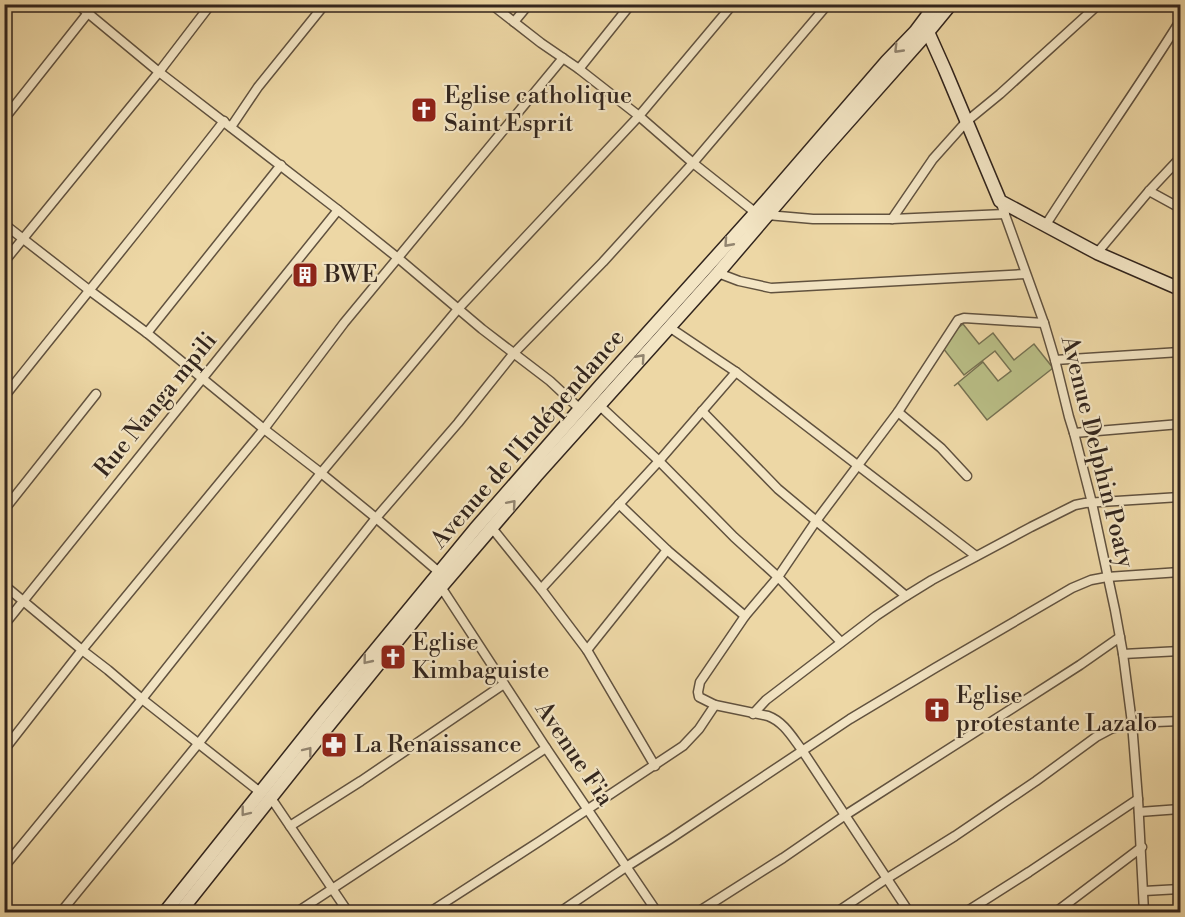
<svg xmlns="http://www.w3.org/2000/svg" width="1185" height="917" font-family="'Libre Bodoni',serif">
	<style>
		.green { fill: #b9be86; stroke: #767252; stroke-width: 1.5 }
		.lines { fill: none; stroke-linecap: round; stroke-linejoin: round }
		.street-casing { stroke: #61523f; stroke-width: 11 }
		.secondary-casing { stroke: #32251d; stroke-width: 15 }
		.street { stroke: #f3e5c4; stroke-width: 8 }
		.secondary { stroke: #f3e5c4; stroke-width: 12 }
		.oneway { stroke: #928570 }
		.labels { text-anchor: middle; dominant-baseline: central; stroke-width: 4.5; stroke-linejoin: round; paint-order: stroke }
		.poi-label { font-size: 24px; fill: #32251d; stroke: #f3e5c4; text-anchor: start }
		.street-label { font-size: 24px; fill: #32251d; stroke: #f3e5c4 }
	</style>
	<rect width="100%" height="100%" fill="#edd7a5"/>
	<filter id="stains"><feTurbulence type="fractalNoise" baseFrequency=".00333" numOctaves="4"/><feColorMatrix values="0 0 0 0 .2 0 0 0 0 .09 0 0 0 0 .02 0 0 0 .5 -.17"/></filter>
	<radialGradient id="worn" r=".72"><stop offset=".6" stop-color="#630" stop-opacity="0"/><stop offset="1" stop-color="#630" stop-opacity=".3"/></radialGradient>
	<path class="green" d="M 963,324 L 979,344 L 993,333 L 1014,360 L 1034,344 L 1053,368 L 987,420 L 958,383 L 954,386 L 983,362 L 998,381 L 1011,371 L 995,351 L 964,375 L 939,343 Z"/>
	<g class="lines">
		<g class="street-casing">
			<g id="street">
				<path d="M 77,4 L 159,72 L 338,210 L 398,258 L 482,329 L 550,381 L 581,410"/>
				<path d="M 491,4 L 541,43 L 579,69 L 639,116 L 693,163 L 756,213"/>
				<path d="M 1180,4 L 1180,5"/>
				<path d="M 514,22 L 529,4"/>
				<path d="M 579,69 L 631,4"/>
				<path d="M 4,119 L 95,4"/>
				<path d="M 231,127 L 258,87 L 325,4"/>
				<path d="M 1149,191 L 1180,208"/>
				<path d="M 1000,201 L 1044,323 L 1055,360 L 1069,417 L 1074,433 L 1092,503 L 1115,610 L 1123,654 L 1132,723 L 1138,799 L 1144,912"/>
				<path d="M 767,215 L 813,219 L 892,219 L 1005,214"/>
				<path d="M 892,219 L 933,159 L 967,121 L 1000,94 L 1099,4"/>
				<path d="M 4,224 L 89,290 L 147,333 L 264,429 L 321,473 L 376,518 L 440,573"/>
				<path d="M 1045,226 C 1089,157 1137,90 1180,21"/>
				<path d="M 1097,253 L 1149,191 L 1180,158"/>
				<path d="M 4,262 L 159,72 L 211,4"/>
				<path d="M 718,273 L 739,281 L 771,288 L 1025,274"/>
				<path d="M 669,327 L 736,372 L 976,556"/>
				<path d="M 147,333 L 281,165"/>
				<path d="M 1055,360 L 1180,352"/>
				<path d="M 4,397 C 77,305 152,214 224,121"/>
				<path d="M 599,405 L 659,461 L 734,537 L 778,577 L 841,642"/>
				<path d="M 702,411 L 778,489 L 906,596"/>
				<path d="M 898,412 L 941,448 L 967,476"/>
				<path d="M 1074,433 L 1180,424"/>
				<path d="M 619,504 L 667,550 L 745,616"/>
				<path d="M 4,510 L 96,394"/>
				<path d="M 492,528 L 541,589 L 587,650 L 655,766"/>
				<path d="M 4,585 L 82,650 L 108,670 L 142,699 L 260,792"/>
				<path d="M 441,587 L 546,748 L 657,912"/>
				<path d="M 541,589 L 659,461 L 736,372"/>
				<path d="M 4,625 L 338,210"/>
				<path d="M 587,650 L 667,550"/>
				<path d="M 1123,654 L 1180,651"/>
				<path d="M 753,714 L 766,700 L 876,616 L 906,596 L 932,580 L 1031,527 L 1075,505 L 1085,503 L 1180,497"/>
				<path d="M 4,750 L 82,650 L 264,429 L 344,323 L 563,58"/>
				<path d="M 271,798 L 348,912"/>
				<path d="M 1139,812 L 1180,809"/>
				<path d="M 290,826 L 361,781 L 504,684"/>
				<path d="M 4,867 L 142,699 L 321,473 L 458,309 L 639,116 L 733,4"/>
				<path d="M 1144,891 L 1180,889"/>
				<path d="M 61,912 L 198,744 L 376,518 L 458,423 L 514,353 L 603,262 L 693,163 L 828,4"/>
				<path d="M 297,912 L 546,748"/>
				<path d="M 430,912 L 540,841 L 683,746 L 699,729 L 715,705"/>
				<path d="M 560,912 L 626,867 L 670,839 L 850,719 L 935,668 L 1072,588 L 1091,580 L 1107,577 L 1180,572"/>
				<path d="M 698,912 L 783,858 L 844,816 L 1080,665 L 1120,637"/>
				<path d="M 837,912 L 886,879 L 955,836 L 1036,781 L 1096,737 L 1111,729 L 1132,723 L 1180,721"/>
				<path d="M 909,912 L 802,750 C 792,737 784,722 768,716 L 715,705 L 699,697 L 698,692 L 700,682 L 745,616 L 778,577 L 816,521 L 898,412 L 958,320 L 964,318 L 1044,323"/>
				<path d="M 966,912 L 1029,872 L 1138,799"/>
				<path d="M 1056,912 L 1142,847"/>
			</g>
		</g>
		<g class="secondary-casing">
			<g id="secondary">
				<path d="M 924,26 L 928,32 L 945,70 L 1000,201 L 1097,253 L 1180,289"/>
				<path d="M 165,912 L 322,715 L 475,529 L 600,386 L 766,201 L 887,61 L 915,32 L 936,4"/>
				<path d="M 180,912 L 316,741 L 441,587 L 536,476 L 718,273 L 818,156 L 928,32 L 951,4"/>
			</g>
		</g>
		<use href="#street" class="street"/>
		<use href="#secondary" class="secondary"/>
	</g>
	<defs><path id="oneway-chevron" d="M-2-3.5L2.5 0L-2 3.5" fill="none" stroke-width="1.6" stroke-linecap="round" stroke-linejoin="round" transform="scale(1.5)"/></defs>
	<g class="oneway">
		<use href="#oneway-chevron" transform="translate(898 49) rotate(134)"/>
		<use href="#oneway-chevron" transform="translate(728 243) rotate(132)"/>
		<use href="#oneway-chevron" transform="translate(641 358) rotate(-48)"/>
		<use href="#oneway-chevron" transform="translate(512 504) rotate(-49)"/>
		<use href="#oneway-chevron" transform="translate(367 660) rotate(129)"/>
		<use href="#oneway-chevron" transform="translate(308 751) rotate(-52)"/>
		<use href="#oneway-chevron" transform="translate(245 812) rotate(128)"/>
	</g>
	<defs>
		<g id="church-square" transform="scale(1.35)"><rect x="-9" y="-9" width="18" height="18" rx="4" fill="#8f2418" stroke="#f3e5c4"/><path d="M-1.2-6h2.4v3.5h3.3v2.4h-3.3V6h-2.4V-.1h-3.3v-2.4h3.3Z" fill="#fff"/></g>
		<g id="building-square" transform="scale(1.35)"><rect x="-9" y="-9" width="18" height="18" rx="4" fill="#8f2418" stroke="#f3e5c4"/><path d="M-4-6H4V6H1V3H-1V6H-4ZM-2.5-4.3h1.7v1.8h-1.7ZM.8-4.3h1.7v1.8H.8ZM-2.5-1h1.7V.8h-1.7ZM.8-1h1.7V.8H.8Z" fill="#fff"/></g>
		<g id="pharmacy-square" transform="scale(1.35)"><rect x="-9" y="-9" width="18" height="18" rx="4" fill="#8f2418" stroke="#f3e5c4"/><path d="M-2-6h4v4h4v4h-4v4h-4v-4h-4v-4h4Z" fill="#fff"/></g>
	</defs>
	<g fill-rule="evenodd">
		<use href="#church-square" x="424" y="110"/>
		<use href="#building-square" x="305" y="275"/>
		<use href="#church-square" x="393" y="657"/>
		<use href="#church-square" x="937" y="710"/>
		<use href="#pharmacy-square" x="334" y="745"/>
	</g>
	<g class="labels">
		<g class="poi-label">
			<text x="444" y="96">Eglise catholique<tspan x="444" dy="28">Saint Esprit</tspan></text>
			<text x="324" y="275">BWE</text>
			<text x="412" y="643">Eglise<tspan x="412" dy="28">Kimbaguiste</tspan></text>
			<text x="956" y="696">Eglise<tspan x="956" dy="28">protestante Lazalo</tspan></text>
			<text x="354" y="745">La Renaissance</text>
		</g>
		<g class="street-label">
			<text transform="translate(156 405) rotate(-51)">Rue Nanga mpili</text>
			<text transform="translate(528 439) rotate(-49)">Avenue de l'Indépendance</text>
			<text transform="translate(1097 452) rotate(76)">Avenue Delphin Poaty</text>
			<text transform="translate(574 754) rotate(56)">Avenue Fia</text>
		</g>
	</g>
	<rect width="1185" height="917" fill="none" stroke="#edd7a5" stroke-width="24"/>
	<rect x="6" y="6" width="1173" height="905" fill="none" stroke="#32251d" stroke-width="3"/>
	<rect x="12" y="12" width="1161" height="893" fill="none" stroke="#32251d" stroke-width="1.5"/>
	<rect width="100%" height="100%" filter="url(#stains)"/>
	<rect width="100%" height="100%" fill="url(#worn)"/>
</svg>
